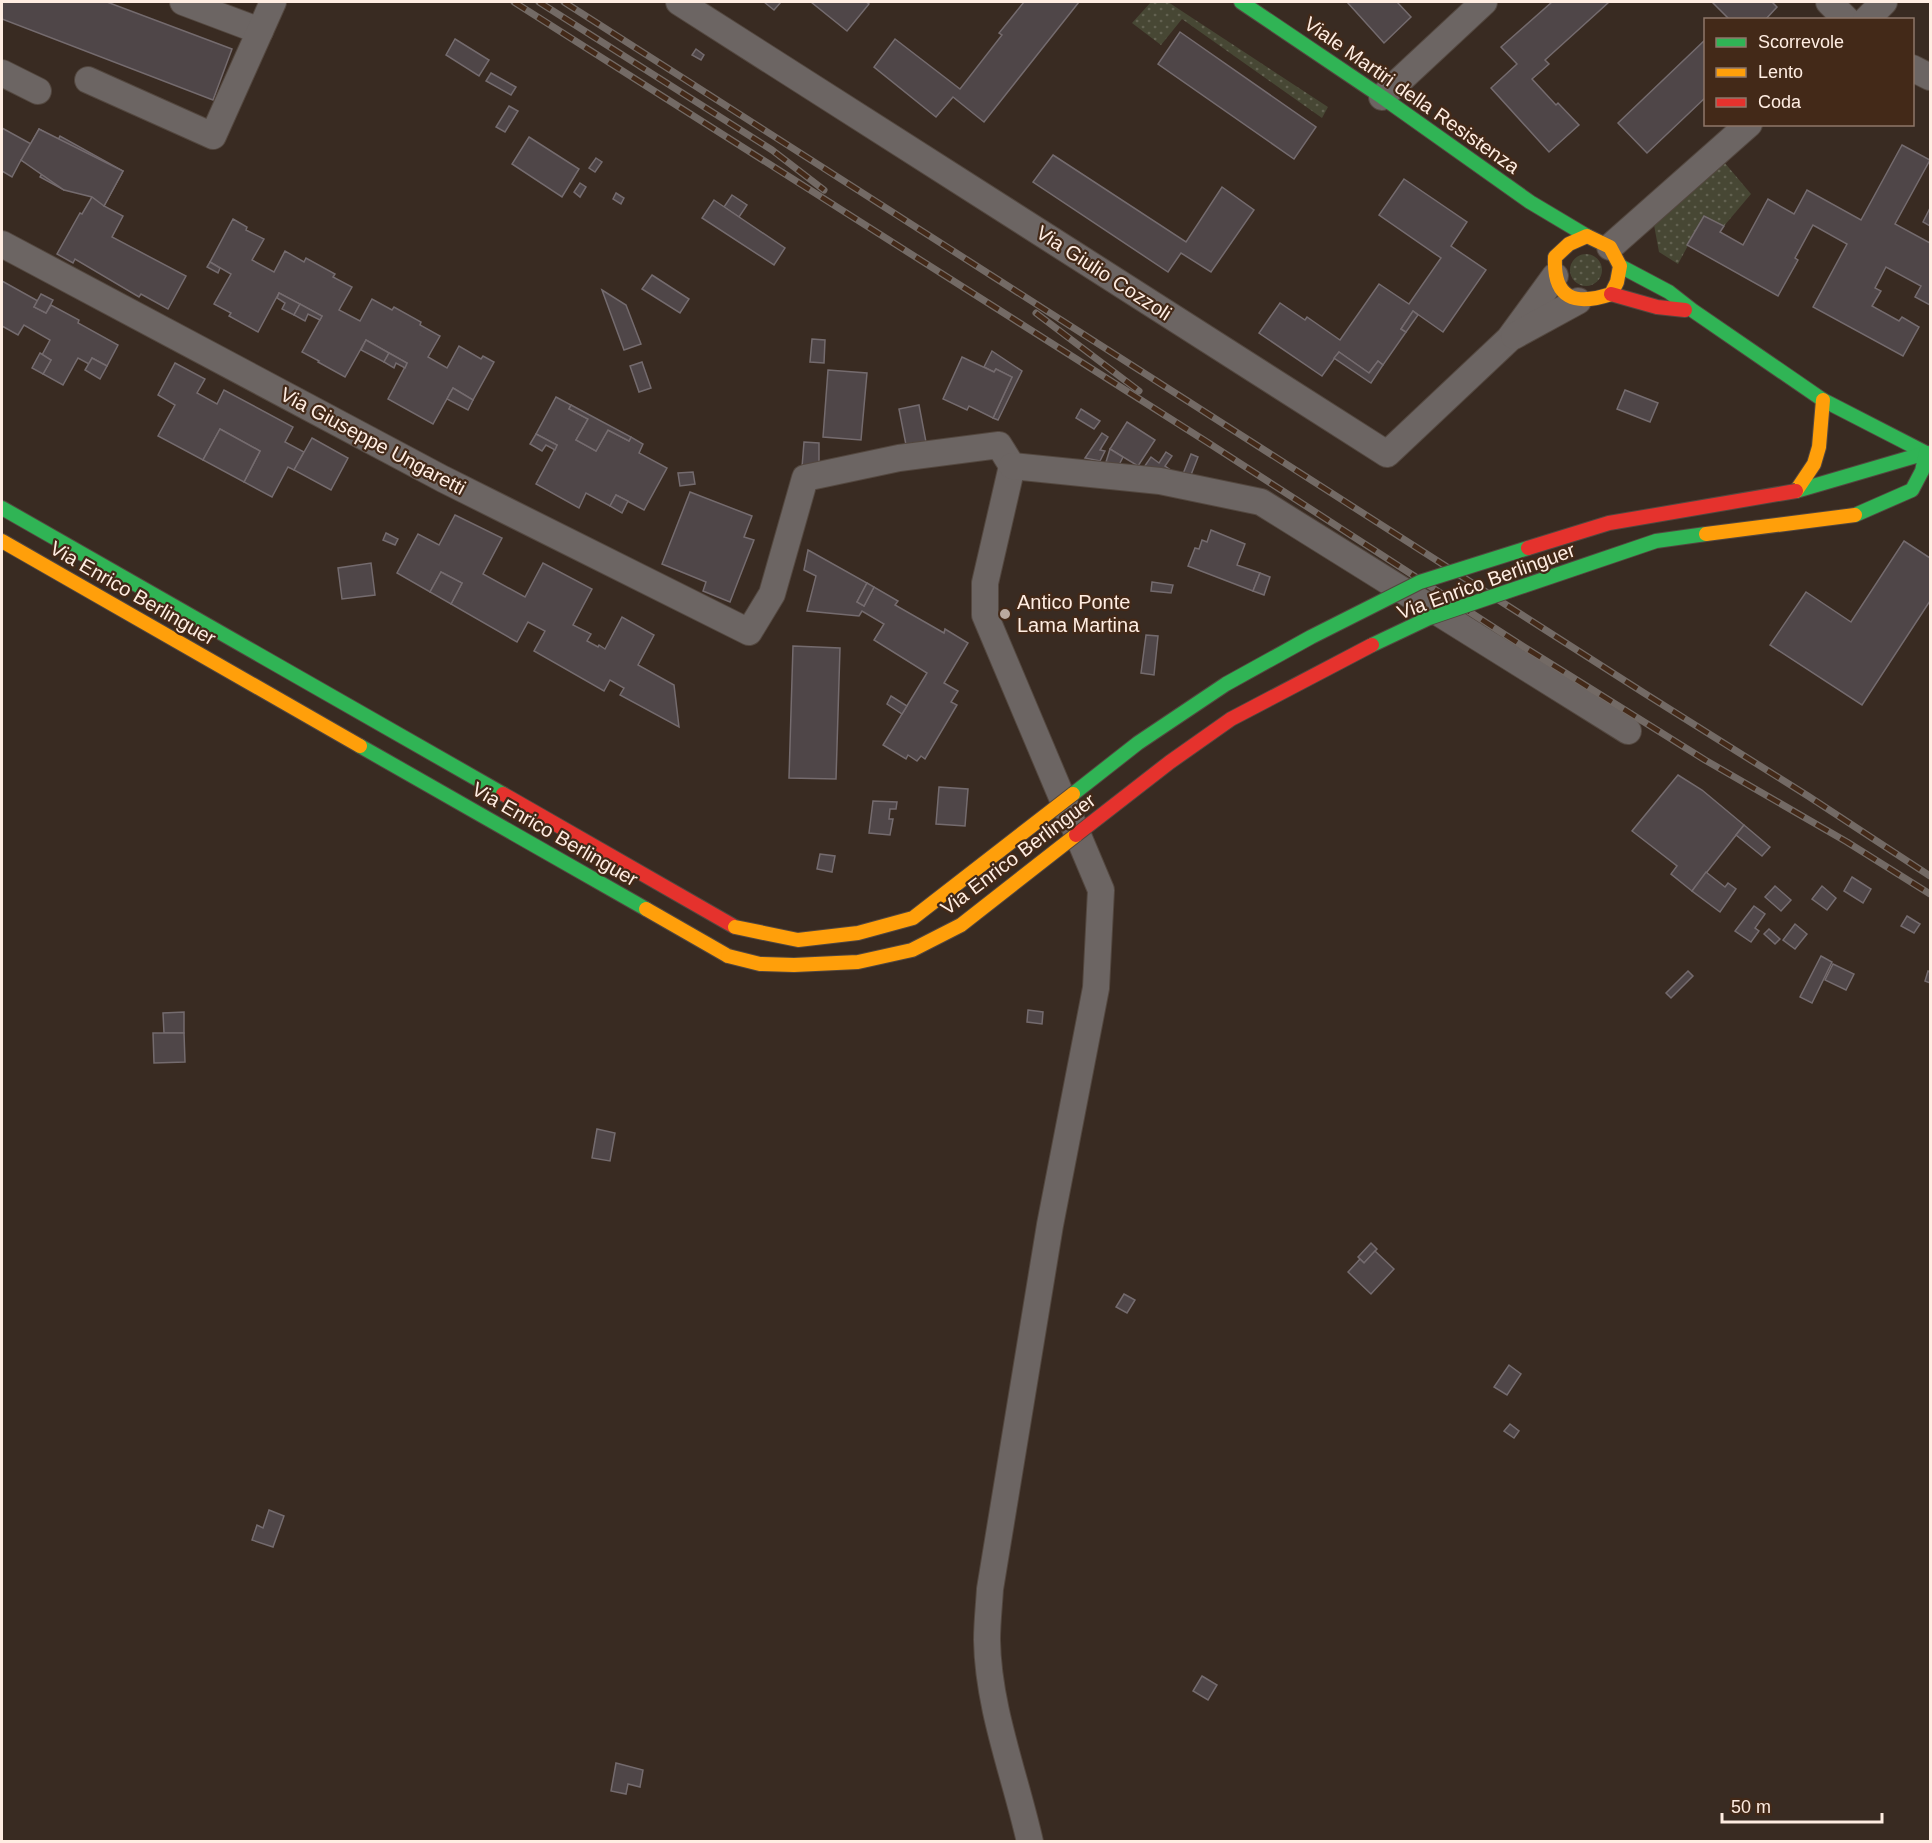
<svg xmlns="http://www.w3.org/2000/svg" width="1932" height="1843" font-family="Arial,sans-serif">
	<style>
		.grass { fill: url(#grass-dots) }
		.building { fill: #4f4648; stroke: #746b6e; stroke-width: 1.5 }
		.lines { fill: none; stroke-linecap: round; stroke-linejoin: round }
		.street-casing { stroke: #53473f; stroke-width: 28 }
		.fast-casing { stroke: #53473f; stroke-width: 16 }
		.slow-casing { stroke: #53473f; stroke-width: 16 }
		.jam-casing { stroke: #53473f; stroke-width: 16 }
		.street { stroke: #6c6563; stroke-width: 26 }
		.fast { stroke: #30b455; stroke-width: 14 }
		.slow { stroke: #ff9f0a; stroke-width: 14 }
		.jam { stroke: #e5322d; stroke-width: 14 }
		.rail-casing { stroke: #736a65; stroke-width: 7 }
		.rail { stroke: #432918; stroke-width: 4.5; stroke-dasharray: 14; stroke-linecap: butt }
		.fast-bridge-casing { stroke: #53473f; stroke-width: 16; stroke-linecap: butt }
		.slow-bridge-casing { stroke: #53473f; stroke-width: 16; stroke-linecap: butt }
		.jam-bridge-casing { stroke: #53473f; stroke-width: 16; stroke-linecap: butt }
		.fast-bridge { stroke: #30b455; stroke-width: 14 }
		.slow-bridge { stroke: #ff9f0a; stroke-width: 14 }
		.jam-bridge { stroke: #e5322d; stroke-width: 14 }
		.poi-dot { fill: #baa99f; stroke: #432918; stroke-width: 2 }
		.labels { text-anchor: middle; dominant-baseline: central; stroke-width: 4.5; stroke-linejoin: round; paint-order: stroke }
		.street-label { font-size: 20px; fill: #ffede2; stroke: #432918 }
		.poi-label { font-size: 20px; fill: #ffede2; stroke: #432918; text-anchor: start }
	</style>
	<defs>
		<pattern id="grass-dots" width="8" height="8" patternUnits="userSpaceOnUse" patternTransform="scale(1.5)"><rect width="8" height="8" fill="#474734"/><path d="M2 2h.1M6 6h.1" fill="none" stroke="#636251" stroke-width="1.8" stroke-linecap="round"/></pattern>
	</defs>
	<rect width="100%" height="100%" fill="#392b22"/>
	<g class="grass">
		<path d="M 1151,2 L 1168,2 L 1328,107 L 1322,118 L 1182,19 L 1161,45 L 1132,23 Z"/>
		<path d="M 1724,162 L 1751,194 L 1724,226 L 1704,216 L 1678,264 L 1659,252 L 1654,225 Z"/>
		<circle cx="1586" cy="270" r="16"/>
	</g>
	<g class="building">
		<path d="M 2,2 L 107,2 L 232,49 L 213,100 L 2,19 Z"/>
		<path d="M 764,2 L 781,2 L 774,10 Z"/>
		<path d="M 811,2 L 866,2 L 869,4 L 847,31 Z"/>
		<path d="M 1024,2 L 1079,2 L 984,122 L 953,97 L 936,117 L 874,67 L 895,39 L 960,89 L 1002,35 L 999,33 Z"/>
		<path d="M 1347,2 L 1397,2 L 1411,17 L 1384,43 Z"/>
		<path d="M 1552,2 L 1609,2 L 1545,60 L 1549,64 L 1532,79 L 1556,105 L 1558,103 L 1579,125 L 1549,152 L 1491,88 L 1517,64 L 1501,47 Z"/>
		<path d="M 1712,2 L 1772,2 L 1777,7 L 1765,20 L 1726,20 L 1728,18 Z"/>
		<path d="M 1180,32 L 1316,127 L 1294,159 L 1158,64 Z"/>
		<path d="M 455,39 L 489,60 L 479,76 L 446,55 Z"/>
		<path d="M 1706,39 L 1706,97 L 1647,153 L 1618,123 Z"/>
		<path d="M 696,49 L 704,55 L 701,60 L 692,55 Z"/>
		<path d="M 491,73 L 516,87 L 511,95 L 486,81 Z"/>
		<path d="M 509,106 L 518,111 L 505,132 L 496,127 Z"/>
		<path d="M 2,128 L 31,144 L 39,129 L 58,140 L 60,136 L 123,171 L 104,206 L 123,216 L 112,237 L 186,276 L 168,309 L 141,294 L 139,297 L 75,259 L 73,263 L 57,254 L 80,213 L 82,214 L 92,197 L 68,184 L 64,190 L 40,177 L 43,172 L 21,160 L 12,177 L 2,171 Z"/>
		<path d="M 39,129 L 123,171 L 104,206 L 92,197 L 64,190 L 21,160 Z"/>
		<path d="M 529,137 L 579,169 L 562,197 L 512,164 Z"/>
		<path d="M 1902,145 L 1930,160 L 1895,224 L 1930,243 L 1930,305 L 1915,297 L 1921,286 L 1886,267 L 1875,288 L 1881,291 L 1872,306 L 1899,321 L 1902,317 L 1919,327 L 1903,356 L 1813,307 L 1847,244 L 1813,225 L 1795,258 L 1798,260 L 1778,296 L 1687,245 L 1704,216 L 1724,226 L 1720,232 L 1743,245 L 1768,199 L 1794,214 L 1807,190 L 1861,220 Z"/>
		<path d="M 1053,155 L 1186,242 L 1222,187 L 1254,210 L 1211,272 L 1181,253 L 1168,272 L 1033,182 Z"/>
		<path d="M 596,158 L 602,162 L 595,172 L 589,168 Z"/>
		<path d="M 1404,179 L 1467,222 L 1451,246 L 1486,270 L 1443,332 L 1413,311 L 1401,329 L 1406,332 L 1383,365 L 1378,361 L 1369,373 L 1339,352 L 1322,376 L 1259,333 L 1280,303 L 1305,320 L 1307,317 L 1340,340 L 1379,284 L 1409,304 L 1441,258 L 1379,215 Z"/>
		<path d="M 580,183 L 586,187 L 580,197 L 574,192 Z"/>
		<path d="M 616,193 L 624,198 L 621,204 L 613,199 Z"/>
		<path d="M 732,195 L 747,205 L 739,217 L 724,207 Z"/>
		<path d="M 714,200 L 785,248 L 774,265 L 702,218 Z"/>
		<path d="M 1930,208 L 1930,226 L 1923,222 Z"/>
		<path d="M 233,219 L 247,227 L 246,230 L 264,239 L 252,260 L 274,272 L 285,251 L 304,262 L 306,258 L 335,274 L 333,277 L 352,287 L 339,310 L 360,321 L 372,299 L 392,310 L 394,307 L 421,322 L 420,325 L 440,336 L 428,357 L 447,368 L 459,346 L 481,359 L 483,356 L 494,362 L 473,400 L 453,388 L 433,424 L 388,399 L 407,363 L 366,340 L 345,377 L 318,362 L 319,361 L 302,352 L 322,316 L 279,293 L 258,332 L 229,316 L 231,313 L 214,304 L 231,274 L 210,262 Z"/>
		<path d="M 210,262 L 220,268 L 218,273 L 207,267 Z"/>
		<path d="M 652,275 L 689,299 L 680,313 L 642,289 Z"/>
		<path d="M 2,281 L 38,301 L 34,307 L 46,313 L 51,305 L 79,320 L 78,323 L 118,345 L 107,366 L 92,358 L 89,364 L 78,358 L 63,385 L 43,374 L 51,360 L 42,355 L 50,340 L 24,325 L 18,335 L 2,326 Z"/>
		<path d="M 602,290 L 626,305 L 641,344 L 624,350 Z"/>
		<path d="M 279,293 L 300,304 L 294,315 L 282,309 L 285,303 L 277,298 Z"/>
		<path d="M 41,294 L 53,300 L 46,313 L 34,307 Z"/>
		<path d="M 300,304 L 322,316 L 320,320 L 308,314 L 305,321 L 294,315 Z"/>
		<path d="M 1413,311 L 1418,315 L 1406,332 L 1401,329 Z"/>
		<path d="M 812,339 L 825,340 L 824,363 L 810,362 Z"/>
		<path d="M 366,340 L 389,353 L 384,362 L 361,350 Z"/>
		<path d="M 992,351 L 1022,371 L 998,420 L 993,418 L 1012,377 L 996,369 L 994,372 L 984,367 Z"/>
		<path d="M 1339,352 L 1369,373 L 1378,361 L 1383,365 L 1371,383 L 1334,358 Z"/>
		<path d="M 40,353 L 51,360 L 43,374 L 32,368 Z"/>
		<path d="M 389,353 L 407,363 L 405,368 L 396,363 L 394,368 L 384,362 Z"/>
		<path d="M 962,357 L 994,372 L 996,369 L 1012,377 L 993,418 L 969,406 L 967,410 L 943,399 Z"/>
		<path d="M 92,358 L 107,366 L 100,379 L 85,370 Z"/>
		<path d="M 642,362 L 651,388 L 639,392 L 630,366 Z"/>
		<path d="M 175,363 L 205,379 L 197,393 L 217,404 L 224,390 L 293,427 L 285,442 L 304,452 L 294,470 L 288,467 L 272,497 L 244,482 L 260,451 L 220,429 L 203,460 L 158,436 L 175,405 L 158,395 Z"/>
		<path d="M 828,370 L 867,373 L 861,440 L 823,437 Z"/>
		<path d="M 453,388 L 473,400 L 468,410 L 447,399 Z"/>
		<path d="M 1625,390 L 1658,403 L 1650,422 L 1617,409 Z"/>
		<path d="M 556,397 L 571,405 L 569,409 L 588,419 L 576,440 L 596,451 L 608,430 L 629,441 L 631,437 L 643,444 L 639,453 L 667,468 L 644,510 L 616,495 L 610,506 L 586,493 L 579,508 L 536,484 L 557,445 L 536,434 Z"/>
		<path d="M 571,405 L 631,437 L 629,441 L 608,430 L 596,451 L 576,440 L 588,419 L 569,409 Z"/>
		<path d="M 919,405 L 926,442 L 906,445 L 899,409 Z"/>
		<path d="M 1081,409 L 1100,421 L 1094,429 L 1076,418 Z"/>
		<path d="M 1127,422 L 1155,440 L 1138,466 L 1110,449 Z"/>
		<path d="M 220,429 L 260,451 L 244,482 L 203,460 Z"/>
		<path d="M 1102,433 L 1108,437 L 1100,450 L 1105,451 L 1100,461 L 1085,458 Z"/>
		<path d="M 536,434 L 557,445 L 555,450 L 546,445 L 542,451 L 530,444 Z"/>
		<path d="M 312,438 L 348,458 L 331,490 L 294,470 Z"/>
		<path d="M 804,442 L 819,443 L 819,463 L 802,467 Z"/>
		<path d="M 1110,449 L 1123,457 L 1119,465 L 1106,462 Z"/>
		<path d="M 1166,452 L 1172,456 L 1165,466 L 1172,471 L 1142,470 L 1151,457 L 1159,463 Z"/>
		<path d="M 1191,454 L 1198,457 L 1189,480 L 1181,479 Z"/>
		<path d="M 693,472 L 695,484 L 680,486 L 678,473 Z"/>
		<path d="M 690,492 L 752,516 L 744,537 L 754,540 L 730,602 L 703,591 L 706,582 L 662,564 Z"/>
		<path d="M 616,495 L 628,501 L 622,513 L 610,506 Z"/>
		<path d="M 455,515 L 502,538 L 483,574 L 525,597 L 543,563 L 592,589 L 573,625 L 591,634 L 587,641 L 598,647 L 599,645 L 605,649 L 622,617 L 654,635 L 638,665 L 674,685 L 679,727 L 620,695 L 624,688 L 610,680 L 604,691 L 534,651 L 545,631 L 528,622 L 517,642 L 451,604 L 462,583 L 441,572 L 430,592 L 397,573 L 418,534 L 439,545 Z"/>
		<path d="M 1211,530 L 1245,544 L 1237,565 L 1260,573 L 1253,591 L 1188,566 L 1195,548 L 1199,549 L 1202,540 L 1207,542 Z"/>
		<path d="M 386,533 L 398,539 L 395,545 L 383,540 Z"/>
		<path d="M 1904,541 L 1930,558 L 1930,601 L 1862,705 L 1770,645 L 1806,592 L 1851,622 Z"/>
		<path d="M 808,550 L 867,583 L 857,602 L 864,606 L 874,587 L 898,601 L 895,605 L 944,633 L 945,629 L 968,643 L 944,683 L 958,691 L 951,702 L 957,705 L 925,759 L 921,756 L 917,761 L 908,755 L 906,759 L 883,745 L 927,673 L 874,640 L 884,624 L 862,611 L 859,616 L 807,611 L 816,576 L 804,570 Z"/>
		<path d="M 371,563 L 375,595 L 342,599 L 338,568 Z"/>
		<path d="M 441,572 L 462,583 L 451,604 L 430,592 Z"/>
		<path d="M 1260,573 L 1270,577 L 1264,595 L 1253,591 Z"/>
		<path d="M 1152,582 L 1173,585 L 1171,593 L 1151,591 Z"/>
		<path d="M 867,583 L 874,587 L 864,606 L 857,602 Z"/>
		<path d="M 1146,635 L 1158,636 L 1154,675 L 1141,673 Z"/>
		<path d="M 793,646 L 840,648 L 836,779 L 789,778 Z"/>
		<path d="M 891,696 L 907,706 L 902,714 L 887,704 Z"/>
		<path d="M 1678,775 L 1702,790 L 1744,825 L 1692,891 L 1671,874 L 1677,866 L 1632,831 Z"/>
		<path d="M 939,787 L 968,789 L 965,826 L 936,824 Z"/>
		<path d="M 873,801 L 897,802 L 896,809 L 890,809 L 889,819 L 893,819 L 890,835 L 869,833 Z"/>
		<path d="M 1744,825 L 1770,847 L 1762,856 L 1736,835 Z"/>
		<path d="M 820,854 L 835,856 L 832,872 L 817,869 Z"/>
		<path d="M 1706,872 L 1725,887 L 1728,883 L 1736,889 L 1720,912 L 1692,891 Z"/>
		<path d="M 1852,877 L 1871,889 L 1863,903 L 1844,891 Z"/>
		<path d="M 1775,886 L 1791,900 L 1781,911 L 1765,897 Z"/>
		<path d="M 1822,886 L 1836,898 L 1827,910 L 1812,899 Z"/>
		<path d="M 1754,906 L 1765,914 L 1755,928 L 1759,931 L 1751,942 L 1735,931 Z"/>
		<path d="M 1907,916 L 1920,924 L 1914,933 L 1901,926 Z"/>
		<path d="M 1795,924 L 1807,934 L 1795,949 L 1783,940 Z"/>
		<path d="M 1769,929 L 1780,939 L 1775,944 L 1764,934 Z"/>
		<path d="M 1821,956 L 1832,962 L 1812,1003 L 1800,997 Z"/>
		<path d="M 1833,964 L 1854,974 L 1846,990 L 1825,980 Z"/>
		<path d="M 1688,971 L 1693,976 L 1671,998 L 1666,993 Z"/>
		<path d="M 1928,971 L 1930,972 L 1930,983 L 1925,981 Z"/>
		<path d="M 1028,1010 L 1043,1012 L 1042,1024 L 1027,1022 Z"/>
		<path d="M 184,1012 L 184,1033 L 164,1033 L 163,1013 Z"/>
		<path d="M 153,1033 L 184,1033 L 185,1062 L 154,1063 Z"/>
		<path d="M 597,1129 L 615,1133 L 610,1161 L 592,1158 Z"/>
		<path d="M 1371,1243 L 1377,1249 L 1364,1263 L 1358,1257 Z"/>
		<path d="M 1375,1251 L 1394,1269 L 1371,1294 L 1348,1272 L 1360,1259 L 1364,1263 Z"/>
		<path d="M 1124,1294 L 1135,1300 L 1127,1313 L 1116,1307 Z"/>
		<path d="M 1509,1365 L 1521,1374 L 1507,1395 L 1494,1387 Z"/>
		<path d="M 1510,1424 L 1519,1431 L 1514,1438 L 1504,1431 Z"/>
		<path d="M 269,1510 L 284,1516 L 273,1547 L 252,1540 L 257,1525 L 263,1528 Z"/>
		<path d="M 1202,1676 L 1217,1685 L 1208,1700 L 1193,1691 Z"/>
		<path d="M 616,1763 L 643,1770 L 640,1787 L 628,1784 L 626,1794 L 611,1791 Z"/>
	</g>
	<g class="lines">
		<g class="street-casing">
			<g id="street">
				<path d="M 183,2 L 260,31"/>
				<path d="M 679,2 L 1387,454 L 1509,339 L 1555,276"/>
				<path d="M 1829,2 L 1847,20"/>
				<path d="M 1866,20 L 1884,2"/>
				<path d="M 1912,68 L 1930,77"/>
				<path d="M 2,73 L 38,91"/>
				<path d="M 88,80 L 213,136 L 273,2"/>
				<path d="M 1382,97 L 1484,2"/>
				<path d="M 2,244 L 443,479 L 749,632 L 772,594 L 805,478 L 899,458 L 999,445 L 1012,466 L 985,583 L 985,615 L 1101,890 L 1096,988 L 1050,1225 L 990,1589 C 989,1606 987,1623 987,1640 C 988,1708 1015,1775 1030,1842"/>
				<path d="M 1610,247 L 1749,124"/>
				<path d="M 1514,336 L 1578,301"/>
				<path d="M 1012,466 L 1160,481 L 1261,502 L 1628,731"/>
			</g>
		</g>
		<g class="fast-casing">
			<g id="fast">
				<path d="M 1241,2 L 1382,97 L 1530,202 L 1587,236"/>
				<path d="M 1620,266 L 1669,292 L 1692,310 L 1823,400 L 1930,455"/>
				<path d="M 1796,491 L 1926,453"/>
				<path d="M 2,508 L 503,794"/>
				<path d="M 1855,515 L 1912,490 L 1922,471 L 1926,453"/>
				<path d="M 360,746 L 646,909"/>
			</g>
		</g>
		<g class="slow-casing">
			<g id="slow">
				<path d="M 1587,236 L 1610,247 L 1620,266 L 1617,282 L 1611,294 C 1575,306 1553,299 1555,257 L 1569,244 Z"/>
				<path d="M 1796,491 L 1814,464 L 1819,447 L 1823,400"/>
				<path d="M 2,541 L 360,746"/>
				<path d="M 646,909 L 728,956"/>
			</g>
		</g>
		<g class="jam-casing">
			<g id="jam">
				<path d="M 1611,294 L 1657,307 L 1685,310"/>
				<path d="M 503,794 L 735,927"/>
			</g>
		</g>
		<use href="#street" class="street"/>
		<use href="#fast" class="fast"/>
		<use href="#slow" class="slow"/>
		<use href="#jam" class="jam"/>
		<g class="rail-casing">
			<g id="rail">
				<path d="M 514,2 L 1207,442 L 1524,647 L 1705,760 L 1847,842 L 1930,894"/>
				<path d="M 539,2 L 772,150 L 824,190"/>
				<path d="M 564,2 L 1644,693 L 1808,796 L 1930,876"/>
				<path d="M 1036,313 L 1139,391"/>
			</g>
		</g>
		<use href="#rail" class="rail"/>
		<g class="fast-bridge-casing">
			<g id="fast-bridge">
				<path d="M 1372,645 L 1429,618 L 1656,541 L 1706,534"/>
				<path d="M 1073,794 L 1138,743 L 1226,684 L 1311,637 L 1420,582 L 1528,548"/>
			</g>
		</g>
		<g class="slow-bridge-casing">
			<g id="slow-bridge">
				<path d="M 1706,534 L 1855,515"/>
				<path d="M 735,927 L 798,940 L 858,933 L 913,918 L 1073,794"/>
				<path d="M 728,956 L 760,964 L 794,965 L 858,962 L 912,950 L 961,925 L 1076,835"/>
			</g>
		</g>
		<g class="jam-bridge-casing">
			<g id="jam-bridge">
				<path d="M 1528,548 L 1609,523 L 1796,491"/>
				<path d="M 1076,835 L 1170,762 L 1231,719 L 1372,645"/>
			</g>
		</g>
		<use href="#fast-bridge" class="fast-bridge"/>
		<use href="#slow-bridge" class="slow-bridge"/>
		<use href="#jam-bridge" class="jam-bridge"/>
	</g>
	<circle class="poi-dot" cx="1005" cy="614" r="6"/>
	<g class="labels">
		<g class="street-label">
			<text transform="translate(1412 95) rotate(35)">Viale Martiri della Resistenza</text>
			<text transform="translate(1104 273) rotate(33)">Via Giulio Cozzoli</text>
			<text transform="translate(373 441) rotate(28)">Via Giuseppe Ungaretti</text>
			<text transform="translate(1486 581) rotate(-20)">Via Enrico Berlinguer</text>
			<text transform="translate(133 593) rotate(30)">Via Enrico Berlinguer</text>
			<text transform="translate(555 834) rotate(30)">Via Enrico Berlinguer</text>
			<text transform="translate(1018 854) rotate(-37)">Via Enrico Berlinguer</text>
		</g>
		<g class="poi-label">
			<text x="1017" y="602">Antico Ponte<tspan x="1017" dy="23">Lama Martina</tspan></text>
		</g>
	</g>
	<rect width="1932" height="1843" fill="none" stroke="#ffede2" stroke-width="6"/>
	<rect x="1704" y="18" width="210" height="108" fill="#432918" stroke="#8e7769" stroke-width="1.5"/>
	<rect x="1716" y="38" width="30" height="9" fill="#30b455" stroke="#8e7769" stroke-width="1.5"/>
	<text x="1758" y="48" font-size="18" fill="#ffede2">Scorrevole</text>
	<rect x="1716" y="68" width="30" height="9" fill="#ff9f0a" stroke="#8e7769" stroke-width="1.5"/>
	<text x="1758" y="78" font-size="18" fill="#ffede2">Lento</text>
	<rect x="1716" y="98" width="30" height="9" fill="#e5322d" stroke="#8e7769" stroke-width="1.5"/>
	<text x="1758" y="108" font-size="18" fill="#ffede2">Coda</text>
	<path d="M1722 1813v9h160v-9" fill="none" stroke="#ffede2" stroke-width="3"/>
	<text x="1731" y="1813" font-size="18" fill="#ffede2" stroke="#432918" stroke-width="4.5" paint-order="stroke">50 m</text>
</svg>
